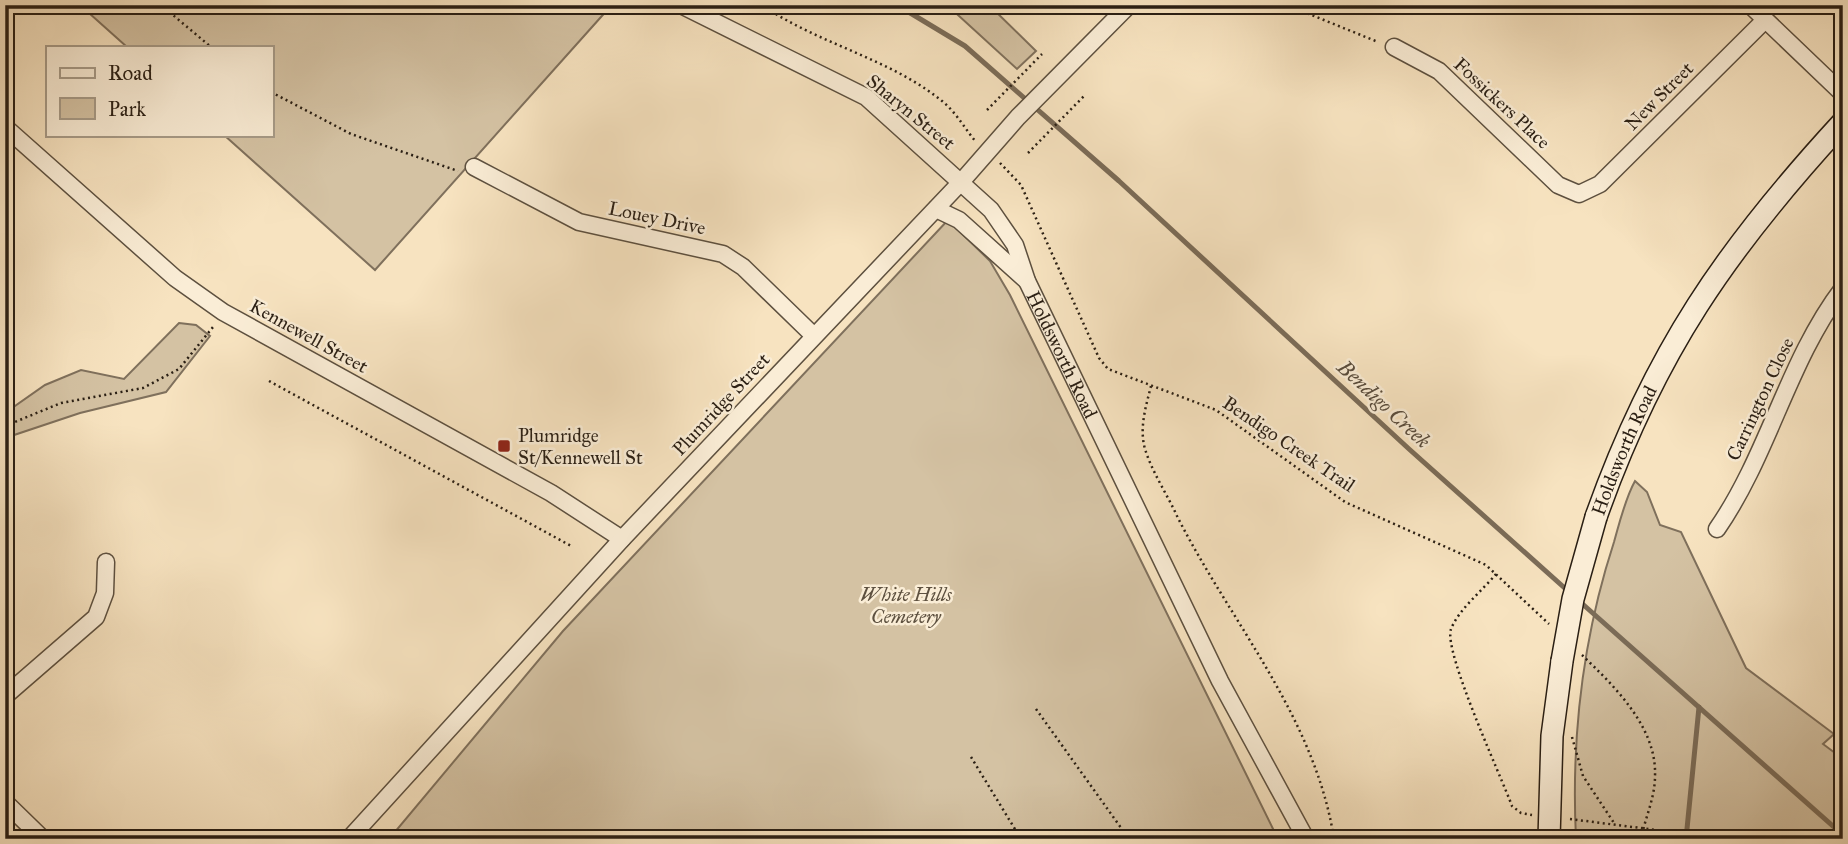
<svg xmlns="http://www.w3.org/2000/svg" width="1848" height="844" font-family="'IM FELL Great Primer',serif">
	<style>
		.green { fill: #d4c2a3; stroke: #7f705c; stroke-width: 2 }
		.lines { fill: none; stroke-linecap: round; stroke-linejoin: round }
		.stream { stroke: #7b6c58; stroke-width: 5 }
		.street-casing { stroke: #5d503f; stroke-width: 19 }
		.secondary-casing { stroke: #2a1f14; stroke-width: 24 }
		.path { stroke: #2a1f14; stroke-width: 2.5; stroke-dasharray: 2 3.5; stroke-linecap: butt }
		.street { stroke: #faedd6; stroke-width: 16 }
		.secondary { stroke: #faedd6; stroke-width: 21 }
		.secondary-bridge-casing { stroke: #2a1f14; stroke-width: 24; stroke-linecap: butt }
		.secondary-bridge { stroke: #faedd6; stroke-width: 21 }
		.poi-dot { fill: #8f2418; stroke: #faedd6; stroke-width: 2.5 }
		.labels { text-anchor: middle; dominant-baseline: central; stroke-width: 5; stroke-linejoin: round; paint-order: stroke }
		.street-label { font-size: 19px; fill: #2a1f14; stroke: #faedd6 }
		.poi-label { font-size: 19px; fill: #2a1f14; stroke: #faedd6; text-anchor: start }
		.park-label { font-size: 19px; font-style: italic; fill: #5d503f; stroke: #faedd6 }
		.water-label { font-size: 21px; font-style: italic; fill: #594c3c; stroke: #faedd6 }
	</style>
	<rect width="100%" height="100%" fill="#f7e3c0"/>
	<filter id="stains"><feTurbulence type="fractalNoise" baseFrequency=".00286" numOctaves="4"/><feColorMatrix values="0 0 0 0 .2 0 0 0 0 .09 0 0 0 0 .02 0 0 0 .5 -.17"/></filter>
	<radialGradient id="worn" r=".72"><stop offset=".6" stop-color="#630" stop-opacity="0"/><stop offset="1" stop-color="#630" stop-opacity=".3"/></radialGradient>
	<g class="green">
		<path d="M 80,5 L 609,5 L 609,8 L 375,270 L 224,135 L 271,135 L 271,47 L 127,47 Z"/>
		<path d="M 947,5 L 989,5 L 1036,51 L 1017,69 Z"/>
		<path d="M 948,220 L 990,261 L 1010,295 L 1278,839 L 389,839 L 563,631 Z"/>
		<path d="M 179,323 L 196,325 L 210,336 L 166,392 L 80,413 L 5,438 L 5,413 L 45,385 L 81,370 L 124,379 Z"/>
		<path d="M 1635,481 L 1647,492 L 1660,525 L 1681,532 L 1746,668 L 1834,734 L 1823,744 L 1843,759 L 1843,839 L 1576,839 C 1571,738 1583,637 1614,542 C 1620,521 1625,499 1635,481 Z"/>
	</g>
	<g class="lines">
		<g class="stream">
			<path d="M 897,5 L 965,46 L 1119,181 L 1409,449 L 1568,591"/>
			<path d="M 1578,600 L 1843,835"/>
			<path d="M 1686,839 L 1699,707"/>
		</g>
		<g class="street-casing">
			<g id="street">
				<path id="s1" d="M 681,5 L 866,97 L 991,210 L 1015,245 L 1027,281 L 1220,681 L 1306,839"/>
				<path d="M 1750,5 L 1843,94"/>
				<path d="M 1394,47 L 1439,71 L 1558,185 L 1579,194 L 1600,184 L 1765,20"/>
				<path d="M 5,127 L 175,278 L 223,312 L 551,493 L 622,539"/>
				<path d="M 474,167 L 579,222 L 723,254 L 743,267 L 814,336"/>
				<path d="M 936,209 L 959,220 L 1027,281"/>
				<path d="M 1717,529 C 1769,454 1788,360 1843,288"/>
				<path d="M 5,696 L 96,617 L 105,593 L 106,562"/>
				<path d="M 5,802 L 43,839"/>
				<path d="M 349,839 L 622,539 L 962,181 L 1018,117 L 1129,5"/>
			</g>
		</g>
		<g class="secondary-casing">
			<g id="secondary">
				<path id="s2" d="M 1596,517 C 1654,353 1726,249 1843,122"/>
				<path d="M 1549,839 L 1552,736 L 1562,661"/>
			</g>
		</g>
		<g class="path">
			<path d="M 161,5 L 211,47"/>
			<path d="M 762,5 C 818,44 889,58 942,101 C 956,112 965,129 976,142"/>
			<path d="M 1287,5 L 1378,42"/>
			<path d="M 271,92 L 351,134 L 458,171"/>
			<path d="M 987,110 L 1042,54"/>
			<path d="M 1028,153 L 1085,95"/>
			<path d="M 1000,163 L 1021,185 L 1099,358 L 1108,369 L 1216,410 L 1345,502 L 1486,565 L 1549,624"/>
			<path d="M 269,381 L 573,547"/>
			<path d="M 1151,386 C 1146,406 1139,428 1145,449 C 1152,472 1167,494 1177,516 C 1231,623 1315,717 1334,839"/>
			<path d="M 5,426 L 61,403 L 143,388 L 179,369 L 213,327"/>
			<path d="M 1496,574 C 1482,591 1459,609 1451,629 C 1443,651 1501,776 1512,806 L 1521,813 L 1532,815"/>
			<path d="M 1582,655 C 1614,686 1657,727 1655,776 C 1655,798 1645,818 1641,839"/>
			<path d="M 1036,709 L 1129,839"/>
			<path d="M 1572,737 L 1583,776 L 1614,823"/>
			<path d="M 971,757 L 1021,839"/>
			<path d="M 1570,819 L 1727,839"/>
		</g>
		<use href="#street" class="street"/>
		<use href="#secondary" class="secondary"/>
		<g class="secondary-bridge-casing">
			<path id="secondary-bridge" d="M 1562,661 L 1573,599 L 1596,517"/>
		</g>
		<use href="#secondary-bridge" class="secondary-bridge"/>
	</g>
	<rect class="poi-dot" x="497" y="439" width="14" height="14" rx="3.5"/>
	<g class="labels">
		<g class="street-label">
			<text transform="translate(1659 96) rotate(-45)">New Street</text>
			<text transform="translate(1502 103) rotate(43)">Fossickers Place</text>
			<text transform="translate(911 112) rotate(39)">Sharyn Street</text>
			<text transform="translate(657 218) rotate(12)">Louey Drive</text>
			<text transform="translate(309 336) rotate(29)">Kennewell Street</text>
			<text stroke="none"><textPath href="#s1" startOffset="537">Holdsworth Road</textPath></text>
			<text transform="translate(1760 399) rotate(-65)">Carrington Close</text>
			<text transform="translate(721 404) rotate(-47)">Plumridge Street</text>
			<text transform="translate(1289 444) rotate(34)">Bendigo Creek Trail</text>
			<text stroke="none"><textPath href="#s2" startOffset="72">Holdsworth Road</textPath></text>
		</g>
		<g class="poi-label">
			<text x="518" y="435">Plumridge<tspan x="518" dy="22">St/Kennewell St</tspan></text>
		</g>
		<g class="park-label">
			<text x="906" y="594">White Hills<tspan x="906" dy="22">Cemetery</tspan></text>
		</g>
		<g class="water-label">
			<text transform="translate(1384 404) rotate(43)">Bendigo Creek</text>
		</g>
	</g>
	<rect width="1848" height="844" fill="none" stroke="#f7e3c0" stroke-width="28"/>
	<rect x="7" y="7" width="1834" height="830" fill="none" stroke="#2a1f14" stroke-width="3.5"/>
	<rect x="14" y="14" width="1820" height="816" fill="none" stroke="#2a1f14" stroke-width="2"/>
	<rect x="46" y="46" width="228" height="91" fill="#faedd6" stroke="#a79b88" stroke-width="2"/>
	<rect x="60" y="68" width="35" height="10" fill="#faedd6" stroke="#a79b88" stroke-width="2"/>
	<text x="108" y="80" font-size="21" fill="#2a1f14">Road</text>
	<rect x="60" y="98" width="35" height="21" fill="#d4c2a3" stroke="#a79b88" stroke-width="2"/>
	<text x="108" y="116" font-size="21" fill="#2a1f14">Park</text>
	<rect width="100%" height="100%" filter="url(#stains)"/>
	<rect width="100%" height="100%" fill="url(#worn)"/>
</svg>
